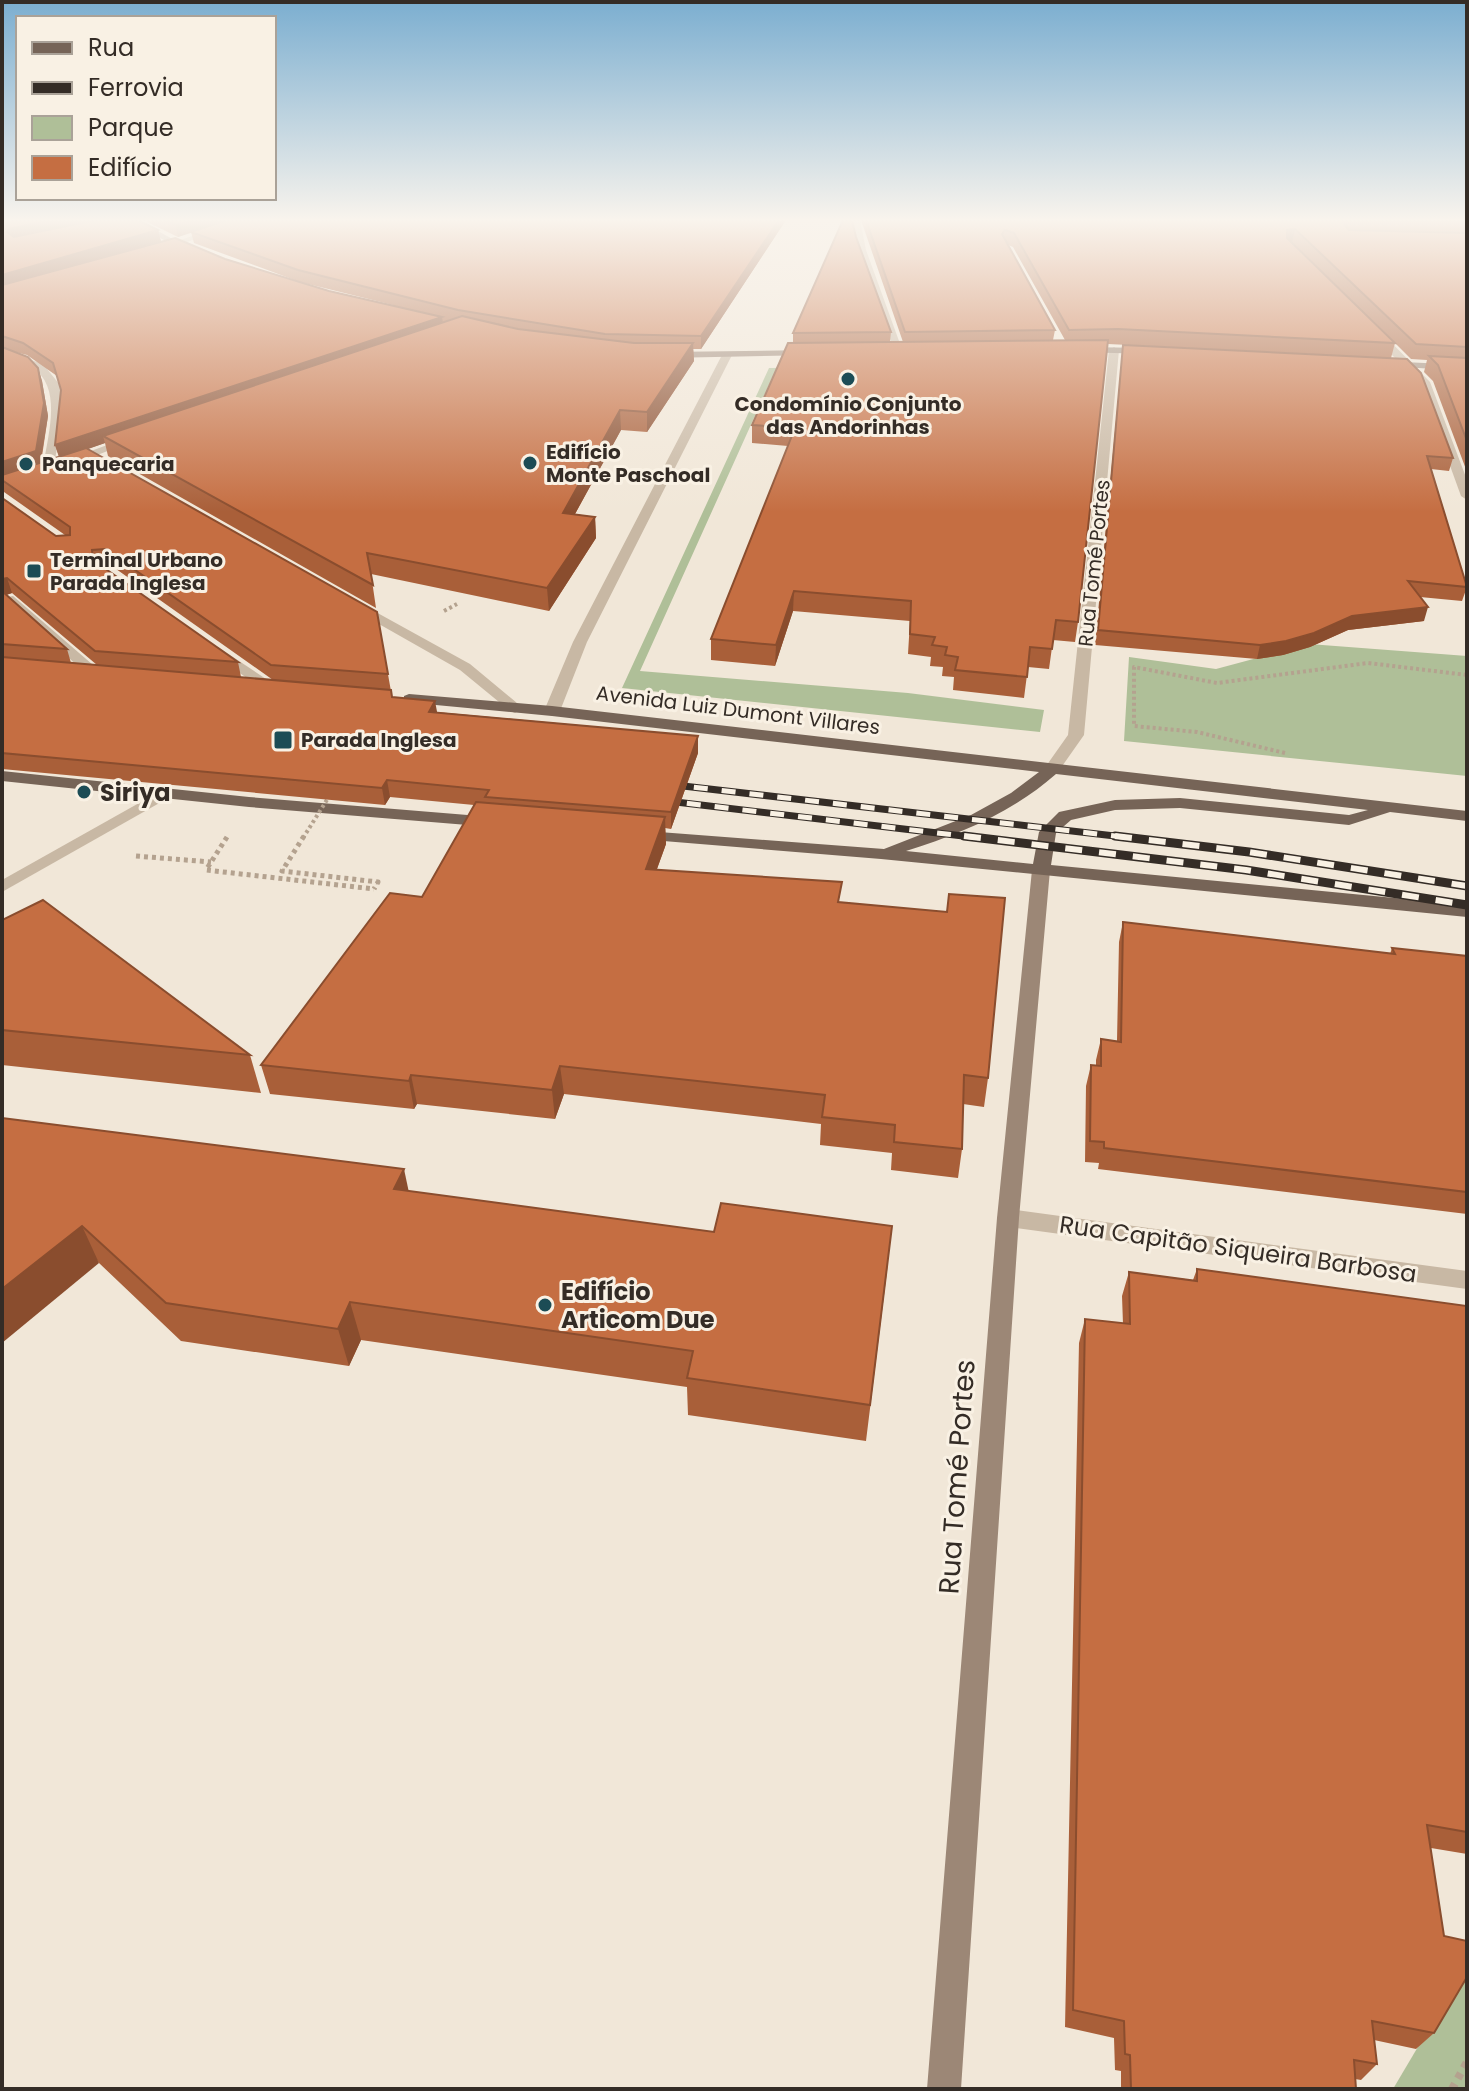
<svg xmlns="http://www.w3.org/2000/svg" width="1469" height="2091" font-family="Poppins,sans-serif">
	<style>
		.green { fill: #afbf98 }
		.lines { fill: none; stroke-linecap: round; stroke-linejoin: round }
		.path-far2 { stroke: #b4a28f; stroke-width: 4; stroke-dasharray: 3 3; stroke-linecap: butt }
		.path-far1 { stroke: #b4a28f; stroke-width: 5; stroke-dasharray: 4 4; stroke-linecap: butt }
		.path { stroke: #b4a28f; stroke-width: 8; stroke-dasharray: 6 6; stroke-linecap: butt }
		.lane { fill: #c8b8a4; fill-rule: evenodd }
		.street { fill: #c8b8a4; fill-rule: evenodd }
		.secondary { fill: #9c8776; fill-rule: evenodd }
		.primary { fill: #766457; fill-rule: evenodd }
		.rail-far1-casing { stroke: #342c26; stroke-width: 7 }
		.rail-casing { stroke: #342c26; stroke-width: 9 }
		.rail-far1 { stroke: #f9f1e4; stroke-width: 5; stroke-dasharray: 14; stroke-linecap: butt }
		.rail { stroke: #f9f1e4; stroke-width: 6; stroke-dasharray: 17; stroke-linecap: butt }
		.path-bridge-far1 { stroke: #b4a28f; stroke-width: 4; stroke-dasharray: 3 3; stroke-linecap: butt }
		.path-bridge { stroke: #b4a28f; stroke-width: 5; stroke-dasharray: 4 4; stroke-linecap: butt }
		.wall { fill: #a95f39; fill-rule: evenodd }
		.shaded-wall { fill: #8a4d2e }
		.building { fill: #c56e42; stroke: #8a4d2e; stroke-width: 2 }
		.poi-dot { fill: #1c4c55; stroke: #f9f1e4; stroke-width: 3 }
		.labels { text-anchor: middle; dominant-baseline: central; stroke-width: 6; stroke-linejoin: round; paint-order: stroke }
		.far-poi-label { font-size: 20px; font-weight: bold; fill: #342c26; stroke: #f9f1e4; text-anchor: start }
		.far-street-label { font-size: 20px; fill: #342c26; stroke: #f9f1e4 }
		.poi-label { font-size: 24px; font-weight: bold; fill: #342c26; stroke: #f9f1e4; text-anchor: start }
		.street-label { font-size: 24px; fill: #342c26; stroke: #f9f1e4 }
		.near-street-label { font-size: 28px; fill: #342c26; stroke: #f9f1e4 }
	</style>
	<rect width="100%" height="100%" fill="#f1e7d8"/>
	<g class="green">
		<path d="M 942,366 L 940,375 L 772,378 L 640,671 L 908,693 L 1044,710 L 1040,732 L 622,688 L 769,368 Z"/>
		<path d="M 1309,644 L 1467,656 L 1467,776 L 1124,741 L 1129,657 L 1216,669 Z"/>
		<path d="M 1467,1964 L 1467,2089 L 1393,2089 Z"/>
	</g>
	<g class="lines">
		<g class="path-far2">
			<path d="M 444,611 L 457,604"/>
			<path d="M 1285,753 L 1197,732 L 1134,726 L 1134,667 L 1217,683 L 1368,663 L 1467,675"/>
		</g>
		<g class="path-far1">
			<path d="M 227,837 L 206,870 L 374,889"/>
			<path d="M 136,856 L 211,862"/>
		</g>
		<path class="path" d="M 1452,2089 L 1467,2062"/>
		<g class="lane">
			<path d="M 13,596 L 100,671 L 100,677 L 90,677 L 8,603 L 8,597 Z"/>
			<path d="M 218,647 L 275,685 L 275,691 L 265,691 L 213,654 L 211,651 Z"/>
		</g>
		<g class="street">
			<path d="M 239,220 L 250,220 L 161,251 L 154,249 Z"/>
			<path d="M 852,220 L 860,220 L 866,250 L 903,352 L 894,350 L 858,250 Z"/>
			<path d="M 1371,330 L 1379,330 L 1430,382 L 1467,480 L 1467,500 L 1461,496 L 1420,383 L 1371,334 Z"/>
			<path d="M 1114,347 L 1119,350 L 1084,735 L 1058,772 L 1052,774 L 1044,769 L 1068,735 L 1109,350 Z"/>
			<path d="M 2,350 L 43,364 L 60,385 L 62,419 L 53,471 L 43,468 C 47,439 62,393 37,371 C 29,363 13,360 2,356 Z"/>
			<path d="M 727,352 L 732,355 L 587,642 L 560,711 L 552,716 L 547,714 L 544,711 L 573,642 L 722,355 Z"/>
			<path d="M 126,438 L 136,440 L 74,464 L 64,461 Z"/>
			<path d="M 354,600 L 470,664 L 523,708 L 515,713 L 510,711 L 460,670 L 349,607 L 349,601 Z"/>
			<path d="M 164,789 L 172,794 L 170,797 L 2,892 L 2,880 Z"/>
			<path d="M 1008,1209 L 1467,1271 L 1467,1289 L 1008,1227 L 1000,1224 L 997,1218 L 1000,1212 Z"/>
		</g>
		<g class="secondary">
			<path d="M 128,220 L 138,220 L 196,252 L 189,254 Z"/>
			<path d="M 1082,347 L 1150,348 L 1155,351 L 1150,354 L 1078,352 L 1078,348 Z"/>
			<path d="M 810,350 L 814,351 L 814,355 L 666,358 L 661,355 L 666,352 Z"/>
			<path d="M 1382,361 L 1467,365 L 1467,371 L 1386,366 L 1381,363 Z"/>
			<path d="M 1041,865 L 1050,870 L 1019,1218 L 961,2089 L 927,2089 L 997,1218 L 1032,870 Z"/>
		</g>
		<g class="primary">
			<path d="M 409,694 L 552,706 L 1467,811 L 1467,821 L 1390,812 L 1349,825 L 1180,808 L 1115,810 L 1071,820 L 1056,833 L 1051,865 L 1467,905 L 1467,917 L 881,859 L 639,839 L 630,834 L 633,830 L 884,849 L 971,815 L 1011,793 L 1039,772 L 552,716 L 404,702 L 404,696 ZM 1056,774 L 1368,810 L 1349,815 L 1180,798 L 1115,800 L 1059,812 L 1039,832 L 1033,864 L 906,851 C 961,834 1013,812 1056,774 Z"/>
			<path d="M 2,771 L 249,797 L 492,817 L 500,822 L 492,827 L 249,807 L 2,781 Z"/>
		</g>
		<g class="rail-far1-casing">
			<g id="rail-far1">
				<path d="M 666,784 L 1132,838"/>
				<path d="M 659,800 L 980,838"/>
			</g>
		</g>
		<g class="rail-casing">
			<g id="rail">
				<path d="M 964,836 L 1246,870 L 1467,905"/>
				<path d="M 1115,836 L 1249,852 L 1467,886"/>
			</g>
		</g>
		<use href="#rail-far1" class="rail-far1"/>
		<use href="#rail" class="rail"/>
		<path class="path-bridge-far1" d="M 303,838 L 330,795"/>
		<path class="path-bridge" d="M 304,836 L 282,871 L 378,882 L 374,889"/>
	</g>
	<g class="wall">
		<path d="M 2,220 L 158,230 L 161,241 L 329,291 L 397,306 L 300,282 L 194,243 L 191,232 L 178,237 L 143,220 L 786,220 L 701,349 L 693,349 L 694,361 L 647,432 L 621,430 L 575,514 L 595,517 L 596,538 L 549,611 L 371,574 L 376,608 L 108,456 L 105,443 L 87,449 L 377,612 L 392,697 L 437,712 L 698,736 L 698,753 L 671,829 L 665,828 L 666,844 L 657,869 L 841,902 L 988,1078 L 984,1107 L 963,1104 L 962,1149 L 958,1178 L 891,1170 L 892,1153 L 820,1145 L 821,1124 L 564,1094 L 555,1119 L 417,1104 L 414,1109 L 270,1094 L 261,1065 L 422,897 L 474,805 L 390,797 L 385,805 L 2,769 L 2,498 L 56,536 L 65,535 L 4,492 L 2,493 ZM 11,351 L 27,355 L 57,376 L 61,391 L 55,445 L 59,457 L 41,463 L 48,416 L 42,381 L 38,368 ZM 109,564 L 273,680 L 241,677 L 238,662 L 99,565 ZM 12,593 L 97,665 L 71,663 L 67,649 L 6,595 Z"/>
		<path d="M 861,220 L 1467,220 L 1467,472 L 1433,381 L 1424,372 L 1427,360 L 1411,359 L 1395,343 L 1391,358 L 1108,344 L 1078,622 L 1075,642 L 1053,640 L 1049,669 L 1028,667 L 1024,698 L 953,690 L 954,677 L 942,676 L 943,667 L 930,666 L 931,657 L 908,654 L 910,621 L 793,611 L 775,666 L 711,660 L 711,639 L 788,446 L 752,443 L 752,425 L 793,343 L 793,333 L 856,237 L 891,332 L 890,342 L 903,342 ZM 1008,245 L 1013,247 L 1065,340 L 1053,340 L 1055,330 Z"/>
		<path d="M 1123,345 L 1453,458 L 1449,471 L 1431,469 L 1467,587 L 1462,601 L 1420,597 L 1424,621 L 1348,630 L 1310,647 L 1283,655 L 1257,659 L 1095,645 Z"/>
		<path d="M 2,920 L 250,1055 L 261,1093 L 2,1065 Z"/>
		<path d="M 1123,922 L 1390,954 L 1392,948 L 1467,956 L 1467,1214 L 1098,1169 L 1099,1163 L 1085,1162 L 1086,1086 L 1091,1065 L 1096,1066 L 1096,1060 L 1101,1039 L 1117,1041 L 1119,942 Z"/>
		<path d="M 2,1118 L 408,1191 L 888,1263 L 866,1441 L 688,1415 L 687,1387 L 361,1340 L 349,1366 L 181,1341 L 99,1263 Z"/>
		<path d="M 1197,1269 L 1467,1306 L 1467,1854 L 1431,1848 L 1434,2033 L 1416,2049 L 1374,2040 L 1377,2064 L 1361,2080 L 1355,2079 L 1356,2089 L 1121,2089 L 1121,2071 L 1115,2070 L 1114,2038 L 1065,2027 L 1079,1343 L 1085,1319 L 1123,1324 L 1122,1296 L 1129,1272 L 1193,1280 Z"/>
	</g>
	<g class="shaded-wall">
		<path d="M 52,220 L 106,220 L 10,244 L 7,232 L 9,229 Z"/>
		<path d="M 193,220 L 231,220 L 178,237 L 176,225 Z"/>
		<path d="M 779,220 L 786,220 L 701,349 L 701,336 Z"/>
		<path d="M 1295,229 L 1292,243 L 1284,244 L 1287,230 Z"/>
		<path d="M 158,230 L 161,242 L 2,288 L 2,275 Z"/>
		<path d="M 442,317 L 444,329 L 103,436 L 105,443 L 60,459 L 55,445 Z"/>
		<path d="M 693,343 L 694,361 L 647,432 L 647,412 Z"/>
		<path d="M 38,368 L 42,381 L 48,416 L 40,465 L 2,478 L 2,462 Z"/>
		<path d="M 620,410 L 621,430 L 564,534 L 563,513 Z"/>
		<path d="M 595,517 L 596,538 L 549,611 L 547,588 Z"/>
		<path d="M 7,578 L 12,593 L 6,595 L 2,594 L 2,579 Z"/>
		<path d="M 794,591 L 793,611 L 775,666 L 776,645 Z"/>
		<path d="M 1428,607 L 1424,621 L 1348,630 L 1310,647 L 1283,655 L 1257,659 L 1260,645 L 1352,616 Z"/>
		<path d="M 435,701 L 438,717 L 429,712 Z"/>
		<path d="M 698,736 L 698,753 L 671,829 L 671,812 Z"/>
		<path d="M 387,780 L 390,797 L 385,805 L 382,788 Z"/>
		<path d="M 665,817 L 666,844 L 647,896 L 646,869 Z"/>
		<path d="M 560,1066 L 564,1094 L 555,1119 L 552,1090 Z"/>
		<path d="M 411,1075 L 417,1104 L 414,1109 L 409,1081 Z"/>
		<path d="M 404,1169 L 412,1207 L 394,1189 Z"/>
		<path d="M 82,1226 L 99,1263 L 2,1343 L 2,1289 Z"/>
		<path d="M 350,1302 L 361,1340 L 349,1366 L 338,1329 Z"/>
	</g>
	<g class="building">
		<path d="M 2,220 L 52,220 L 9,229 L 7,232 L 14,237 L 95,220 L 138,220 L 158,230 L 2,275 Z"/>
		<path d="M 164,220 L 193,220 L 176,225 Z"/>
		<path d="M 226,220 L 779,220 L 701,336 L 605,334 L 458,310 L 298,270 L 191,232 Z"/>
		<path d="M 843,220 L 852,220 L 856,237 L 891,332 L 793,333 Z"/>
		<path d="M 866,220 L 1467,220 L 1467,222 L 1346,220 L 1343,222 L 1349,230 L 1467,233 L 1467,347 L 1416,344 L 1295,229 L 1287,230 L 1287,238 L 1395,343 L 1118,329 L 1069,330 L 1014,233 L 1005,230 L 1002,234 L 1055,330 L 905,332 Z"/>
		<path d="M 175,238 L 225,259 L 329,291 L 442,317 L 55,445 L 61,390 L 53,363 L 23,343 L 2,336 L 2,285 Z"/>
		<path d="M 462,316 L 518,329 L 634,343 L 693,343 L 647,412 L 620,410 L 563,513 L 595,517 L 547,588 L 367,553 L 373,585 L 103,436 Z"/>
		<path d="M 1108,340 L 1078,622 L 1056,620 L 1052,649 L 1030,647 L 1027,677 L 955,670 L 958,657 L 945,655 L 947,647 L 932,645 L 935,637 L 910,634 L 911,601 L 794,591 L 776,645 L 711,639 L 795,428 L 752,425 L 788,343 Z"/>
		<path d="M 1123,345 L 1407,359 L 1421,373 L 1453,458 L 1427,456 L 1467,587 L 1408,581 L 1428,607 L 1352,616 L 1314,633 L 1286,641 L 1260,645 L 1098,630 Z"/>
		<path d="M 2,347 L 28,357 L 38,368 L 44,403 L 36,451 L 2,462 Z"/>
		<path d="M 1429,356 L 1467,358 L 1467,441 L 1438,365 Z"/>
		<path d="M 86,448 L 377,612 L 388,674 L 271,665 L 105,549 L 92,550 L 93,560 L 238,662 L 95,651 L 7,578 L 2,579 L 2,498 L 56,536 L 70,535 L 70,527 L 2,480 L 2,475 Z"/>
		<path d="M 2,591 L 67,649 L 2,644 Z"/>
		<path d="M 2,657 L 391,690 L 392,697 L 435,701 L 429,712 L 698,736 L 671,812 L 485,797 L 489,790 L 387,780 L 382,788 L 2,753 Z"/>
		<path d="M 476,802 L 665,817 L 646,869 L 842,882 L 838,902 L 947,912 L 949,894 L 1005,898 L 988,1078 L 964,1075 L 962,1149 L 894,1142 L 895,1125 L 822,1117 L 825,1095 L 560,1066 L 552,1090 L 411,1075 L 409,1081 L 261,1065 L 390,893 L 422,897 Z"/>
		<path d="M 43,900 L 250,1055 L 2,1030 L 2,920 Z"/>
		<path d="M 1123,922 L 1395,954 L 1392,948 L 1467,956 L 1467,1192 L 1104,1148 L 1104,1142 L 1090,1141 L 1091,1065 L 1101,1066 L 1101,1039 L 1121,1042 Z"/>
		<path d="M 2,1118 L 404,1169 L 394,1189 L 714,1232 L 721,1203 L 892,1226 L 870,1405 L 687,1378 L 693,1351 L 350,1302 L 338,1329 L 166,1303 L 82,1226 L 2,1289 Z"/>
		<path d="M 1197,1269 L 1467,1306 L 1467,1832 L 1427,1825 L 1444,1936 L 1467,1941 L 1467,1977 L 1434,2033 L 1372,2021 L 1377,2064 L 1354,2060 L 1356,2089 L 1131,2089 L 1130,2055 L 1125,2054 L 1124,2021 L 1073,2010 L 1085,1319 L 1130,1324 L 1129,1272 L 1197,1281 Z"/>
	</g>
	<linearGradient id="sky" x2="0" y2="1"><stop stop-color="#7baed0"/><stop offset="0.43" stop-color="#f9f4ed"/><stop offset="1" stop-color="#f9f4ed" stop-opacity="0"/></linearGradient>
	<rect width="1469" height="512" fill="url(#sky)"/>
	<g class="poi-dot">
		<circle cx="848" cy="379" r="8"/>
		<circle cx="530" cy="463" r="8"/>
		<circle cx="26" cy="464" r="8"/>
		<rect x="26" y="563" width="16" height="16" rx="4"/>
		<rect x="273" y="730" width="20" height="20" rx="4"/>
		<circle cx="84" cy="792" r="8"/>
		<circle cx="545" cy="1305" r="8"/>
	</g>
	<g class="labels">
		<g class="far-poi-label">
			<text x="848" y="404" text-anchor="middle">Condomínio Conjunto<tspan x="848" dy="23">das Andorinhas</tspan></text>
			<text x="546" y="452">Edifício<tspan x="546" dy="23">Monte Paschoal</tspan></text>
			<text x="42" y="464">Panquecaria</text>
			<text x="50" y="560">Terminal Urbano<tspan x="50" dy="23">Parada Inglesa</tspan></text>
			<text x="301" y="740">Parada Inglesa</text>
		</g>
		<g class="far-street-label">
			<text transform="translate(1094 563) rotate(-84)">Rua Tomé Portes</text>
			<text transform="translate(738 710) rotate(7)">Avenida Luiz Dumont Villares</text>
		</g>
		<g class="poi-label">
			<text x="100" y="792">Siriya</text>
			<text x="561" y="1291">Edifício<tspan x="561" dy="28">Articom Due</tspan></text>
		</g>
		<g class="street-label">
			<text transform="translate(1238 1249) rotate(8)">Rua Capitão Siqueira Barbosa</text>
		</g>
		<g class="near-street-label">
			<text transform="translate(957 1477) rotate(-86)">Rua Tomé Portes</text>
		</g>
	</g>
	<rect width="1469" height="2091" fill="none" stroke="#342c26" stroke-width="8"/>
	<rect x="16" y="16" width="260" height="184" fill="#f9f1e4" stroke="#aaa298" stroke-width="2"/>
	<rect x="32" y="42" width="40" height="12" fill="#766457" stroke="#aaa298" stroke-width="2"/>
	<text x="88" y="56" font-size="24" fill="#342c26">Rua</text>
	<rect x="32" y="82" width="40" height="12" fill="#342c26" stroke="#aaa298" stroke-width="2"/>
	<text x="88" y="96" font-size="24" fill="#342c26">Ferrovia</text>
	<rect x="32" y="116" width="40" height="24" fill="#afbf98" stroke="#aaa298" stroke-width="2"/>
	<text x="88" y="136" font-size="24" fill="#342c26">Parque</text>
	<rect x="32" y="156" width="40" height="24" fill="#c56e42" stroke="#aaa298" stroke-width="2"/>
	<text x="88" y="176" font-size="24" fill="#342c26">Edifício</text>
</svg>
